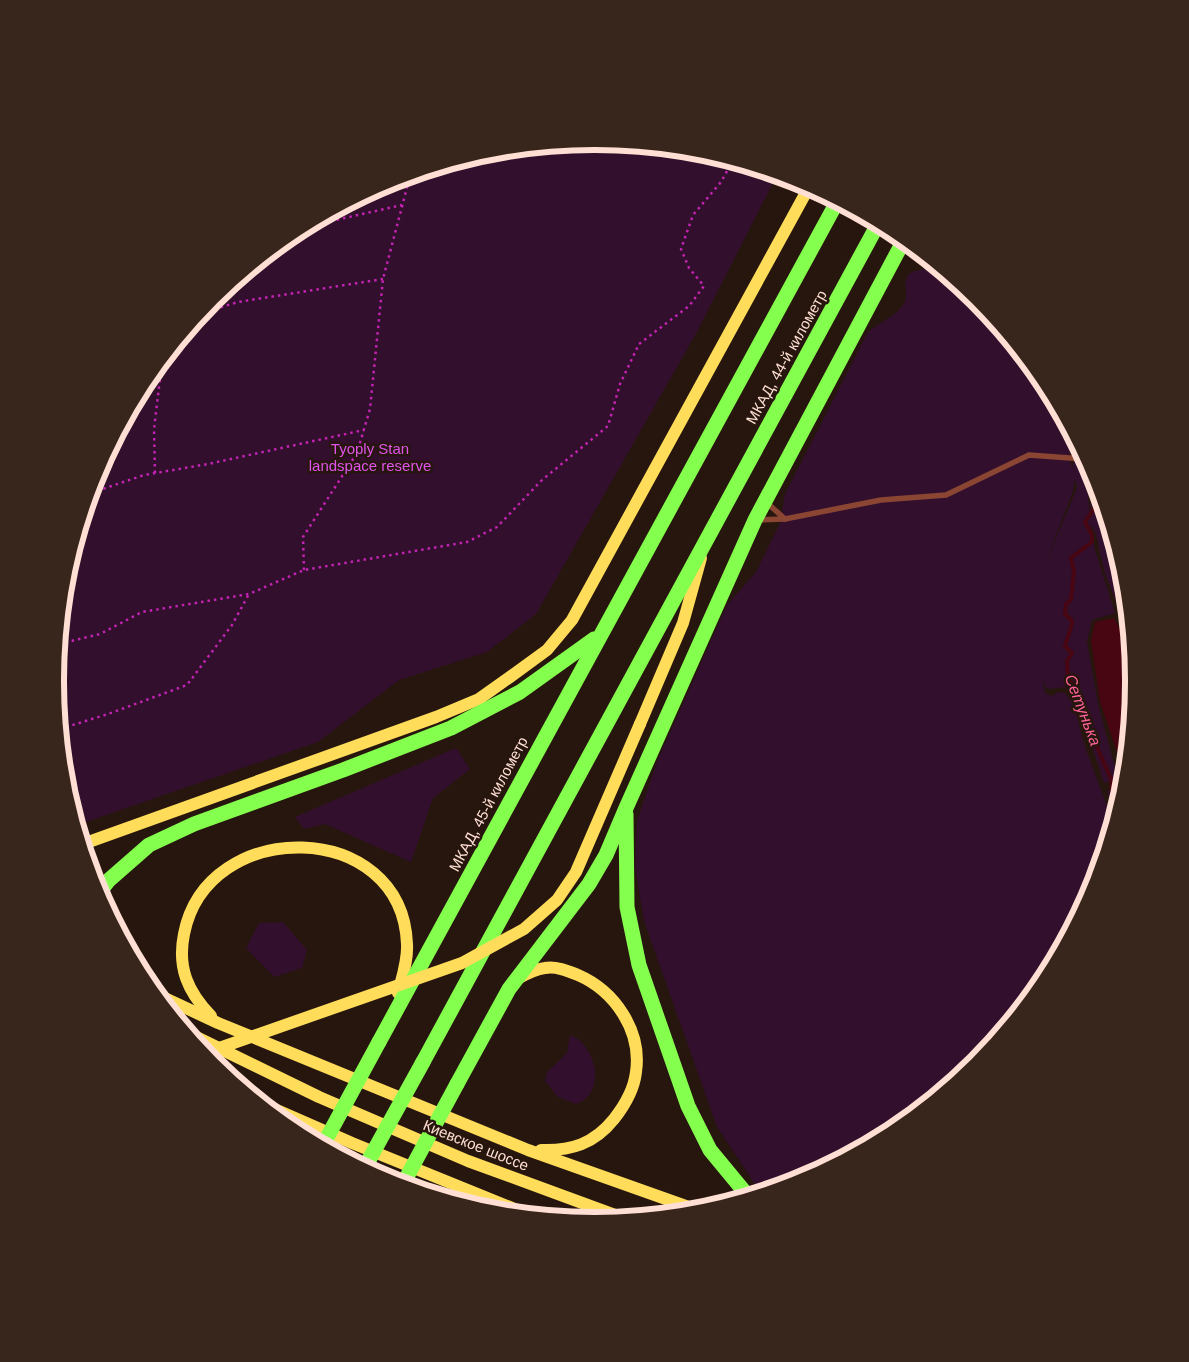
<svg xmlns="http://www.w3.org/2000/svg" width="1189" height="1362" font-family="Arial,sans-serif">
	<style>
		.green { fill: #320f2d; fill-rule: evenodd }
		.water { fill: #480512 }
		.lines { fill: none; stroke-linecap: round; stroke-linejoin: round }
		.stream { stroke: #480512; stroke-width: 4 }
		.path { stroke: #c323b2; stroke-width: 2.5; stroke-dasharray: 2.5 4; stroke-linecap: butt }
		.lane { stroke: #8b4533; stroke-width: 5.5 }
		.primary { stroke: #ffdd5a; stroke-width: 12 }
		.highway { stroke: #85ff4e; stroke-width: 15 }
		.primary-bridge { stroke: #ffdd5a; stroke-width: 12 }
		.highway-bridge { stroke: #85ff4e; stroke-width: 15 }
		.labels { text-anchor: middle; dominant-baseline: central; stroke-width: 5; stroke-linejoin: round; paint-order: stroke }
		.street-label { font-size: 15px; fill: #ffdfd3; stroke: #27160d }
		.park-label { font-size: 15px; fill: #df53eb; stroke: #27160d }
		.water-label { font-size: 16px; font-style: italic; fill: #ff619b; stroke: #27160d }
		.rim { fill: none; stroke: #ffdfd3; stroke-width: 6 }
	</style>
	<rect width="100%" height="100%" fill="#27160d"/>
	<g class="green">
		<path d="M 595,142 L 700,152 L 777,175 L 697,332 L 536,614 L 487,652 L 399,680 L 318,742 L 77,825 L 65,786 L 55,681 L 65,575 L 96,474 L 146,381 L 213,299 L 295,232 L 388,182 L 490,152 Z"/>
		<path d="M 936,267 L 976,300 L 1043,382 L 1073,437 C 1072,450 1066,457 1073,469 L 1073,462 L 1087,464 L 1097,489 L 1088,498 L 1090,515 L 1091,498 L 1098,492 L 1124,576 L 1130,637 L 1104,571 L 1096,535 L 1091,524 L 1095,550 L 1115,613 L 1092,620 L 1087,642 L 1098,704 L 1118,779 L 1104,783 L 1080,710 L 1067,687 L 1047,689 L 1043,681 L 1045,693 L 1052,696 L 1058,692 L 1065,693 L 1074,705 L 1085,747 L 1113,822 L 1093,888 L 1043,981 L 976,1063 L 894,1130 L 801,1180 L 760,1192 L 717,1127 L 644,921 L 635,867 L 637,821 L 657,762 L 727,605 L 756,572 L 780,523 L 785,494 L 868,332 C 879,323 904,312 906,298 C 907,289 903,286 908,275 L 914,271 ZM 1075,478 L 1077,488 L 1043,569 L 1073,491 Z"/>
		<path d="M 456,748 L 470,769 L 433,798 L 411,862 L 325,824 L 304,829 L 295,817 Z"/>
		<path d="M 1120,785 L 1123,790 L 1115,816 L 1107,791 Z"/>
		<path d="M 283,922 L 307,950 L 302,968 L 274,977 L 246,948 L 259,923 Z"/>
		<path d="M 570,1035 C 597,1045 607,1094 576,1104 L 558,1097 L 545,1081 L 547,1072 L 567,1053 Z"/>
	</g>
	<path class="water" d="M 1114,618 L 1130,648 L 1134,681 L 1125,776 L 1100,702 L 1091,641 L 1095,622 Z"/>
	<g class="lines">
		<path class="stream" d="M 1096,483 L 1097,504 L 1085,522 L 1092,535 L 1092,542 L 1071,558 L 1074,571 L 1071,600 L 1066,604 L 1065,614 L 1072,621 L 1072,624 L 1065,646 L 1072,653 L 1067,661 L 1068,678 L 1072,684 L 1074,697 L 1083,707 L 1089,729 L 1111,779 L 1112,799 L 1117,809"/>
		<g class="path">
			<path d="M 305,227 L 402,205"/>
			<path d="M 202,313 L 238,302 L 383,279"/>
			<path d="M 155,473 L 154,429 L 162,362"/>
			<path d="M 91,493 L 144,475 L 208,464 L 364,430"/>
			<path d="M 304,570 L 303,537 L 357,453 L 370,409 L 383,279 L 410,176"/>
			<path d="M 59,644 L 100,634 L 142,612 L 249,594 L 304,570 L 467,542 L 497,527 L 542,480 L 608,426 L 620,384 L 639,344 L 689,306 L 704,286 L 689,268 L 681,249 L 693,215 L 721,182 L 732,162"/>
			<path d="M 60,729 L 108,714 L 187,685 L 232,625 L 249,594"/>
		</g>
		<g class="lane">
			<path d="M 785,519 L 881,500 L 946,495 L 1029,455 L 1084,459"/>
			<path d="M 758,520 L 785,519 L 766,502"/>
		</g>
		<g class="primary">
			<path d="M 640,724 L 683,623 L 701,558"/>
			<path d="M 83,844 L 436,717 L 479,699 L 510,677 L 547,650 L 572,620 L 809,187"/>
			<path d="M 517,979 C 526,974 535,969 545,968 C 556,966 568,971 578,975 C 615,991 642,1031 636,1072 C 634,1090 625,1105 614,1119 C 594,1144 571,1151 541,1150"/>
			<path d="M 156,994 L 218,1023 L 528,1150 L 697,1210"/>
			<path d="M 211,1016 C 188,992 177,968 184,934 C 207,816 402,818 407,944 C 408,961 402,977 398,993"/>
			<path d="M 188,1033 L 319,1097 L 468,1161 L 623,1218"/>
			<path d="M 263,1104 L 352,1143 L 527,1214"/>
			<path d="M 472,1195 L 487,1209"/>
		</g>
		<g class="highway">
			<path d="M 626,814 L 627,907 L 639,965 L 688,1106 L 710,1150 L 748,1196"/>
			<path d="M 99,893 L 109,880 L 149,845 L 194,824 L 343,770 L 451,728 L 520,692 L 594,639"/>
			<path d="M 379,1042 L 837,202"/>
			<path d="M 423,1062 L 878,224"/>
			<path d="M 457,1084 L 509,989 L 589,884 L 606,855 L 626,808 L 755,520 L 904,240"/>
		</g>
		<path class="primary-bridge" d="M 205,1053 L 462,963 L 524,929 L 557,900 L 576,872 L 640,724"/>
		<g class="highway-bridge">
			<path d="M 323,1145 L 379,1042"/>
			<path d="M 365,1167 L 423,1062"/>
			<path d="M 403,1184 L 457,1084"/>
		</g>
	</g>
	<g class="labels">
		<g class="street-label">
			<text transform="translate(786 357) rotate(-61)">МКАД, 44-й километр</text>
			<text transform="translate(488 804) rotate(-62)">МКАД, 45-й километр</text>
			<text transform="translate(476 1145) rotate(22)">Киевское шоссе</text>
		</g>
		<g class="park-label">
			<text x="370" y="448">Tyoply Stan<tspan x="370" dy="17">landspace reserve</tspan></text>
		</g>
		<g class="water-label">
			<text transform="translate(1083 710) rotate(69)">Сетунька</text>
		</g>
	</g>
	<path d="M0 0H1189V1362H0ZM594 150H595A530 530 0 0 1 1125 680V682A530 530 0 0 1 595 1212H594A530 530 0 0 1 64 682V680A530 530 0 0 1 594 150Z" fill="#38261d" fill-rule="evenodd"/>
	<path class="rim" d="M594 150H595A530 530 0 0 1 1125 680V682A530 530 0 0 1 595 1212H594A530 530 0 0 1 64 682V680A530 530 0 0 1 594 150Z"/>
</svg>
